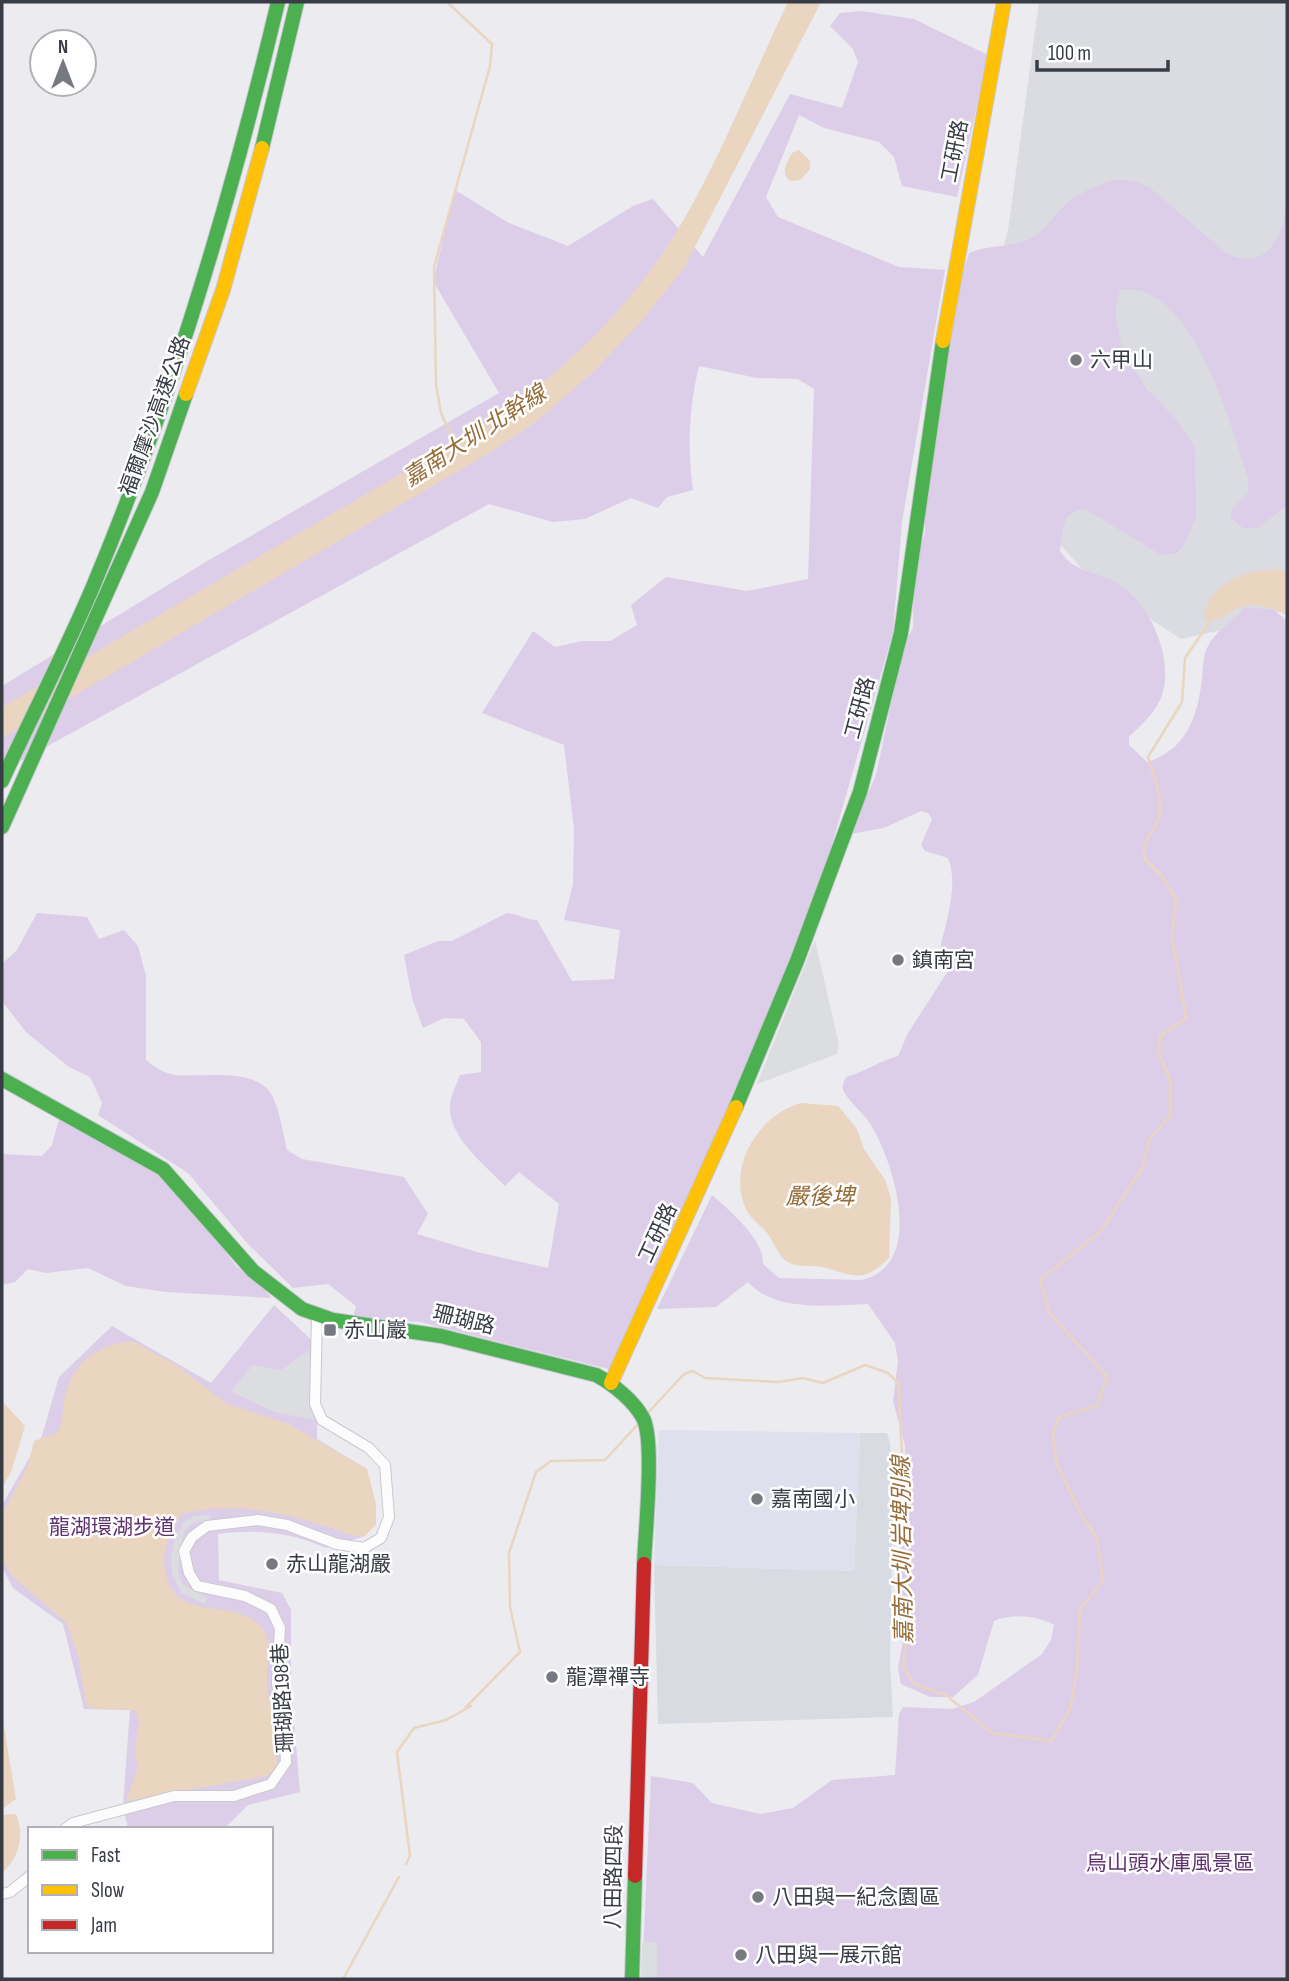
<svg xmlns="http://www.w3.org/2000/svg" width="1289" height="1981" font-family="'Sofia Sans Condensed','Noto Sans TC',sans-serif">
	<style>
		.residential { fill: #d9dbe3 }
		.industrial { fill: #dbdce1 }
		.education { fill: #dee1ed }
		.green { fill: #dccee8 }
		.parking { fill: #dcdde1 }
		.water { fill: #e9d5c0 }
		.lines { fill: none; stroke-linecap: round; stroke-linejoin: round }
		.stream { stroke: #e9d5c0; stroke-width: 2.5 }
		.street-casing { stroke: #c9c9ce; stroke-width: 12 }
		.fast-casing { stroke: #c6c7d1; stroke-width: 16 }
		.slow-casing { stroke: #c6c7d1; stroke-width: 16 }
		.jam-casing { stroke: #c6c7d1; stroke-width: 16 }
		.street { stroke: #fcfcfd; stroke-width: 10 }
		.fast { stroke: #4caf50; stroke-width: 14 }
		.slow { stroke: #ffc107; stroke-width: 14 }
		.jam { stroke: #c62828; stroke-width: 14 }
		.poi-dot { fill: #777981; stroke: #fff; stroke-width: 2.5 }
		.labels { text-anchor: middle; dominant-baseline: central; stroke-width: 5; stroke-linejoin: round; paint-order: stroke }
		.street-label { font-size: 21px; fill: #383c45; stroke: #fff }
		.poi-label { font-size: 21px; fill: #383c45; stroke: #fff; text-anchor: start }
		.park-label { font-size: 21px; fill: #613271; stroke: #fff }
		.water-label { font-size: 23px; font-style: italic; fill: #966c39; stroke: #fff }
	</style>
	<rect width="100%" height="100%" fill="#ebebf0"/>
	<path class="residential" d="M 860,1433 L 887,1433 L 890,1443 L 893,1498 L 890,1662 L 893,1717 L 658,1724 L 654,1565 L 854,1571 Z"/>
	<path class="industrial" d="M 1039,2 L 1287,2 L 1287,608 L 1254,623 L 1181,639 L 1094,582 L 1046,529 L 986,308 L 1008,230 Z"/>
	<path class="education" d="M 659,1430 L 860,1433 L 854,1571 L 654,1565 Z"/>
	<g class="green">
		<path d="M 862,11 L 914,19 L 988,55 L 957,197 L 902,186 L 894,157 L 879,142 L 824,128 L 799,115 L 766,197 L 778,217 L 899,267 L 945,270 L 902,522 L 893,632 L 822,879 L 717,1145 L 609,1369 L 420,1322 L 353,1318 L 356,1306 L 328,1284 L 293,1288 L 248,1244 L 188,1173 L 98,1115 L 102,1103 L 90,1077 L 69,1067 L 26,1032 L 2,1001 L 2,964 L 17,950 L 37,913 L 87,917 L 99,939 L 124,930 L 138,946 L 146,976 L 146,1060 C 154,1067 164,1073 175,1075 C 202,1078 258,1066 273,1097 C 280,1112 283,1133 287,1150 L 302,1159 L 404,1177 L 428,1214 L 417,1234 L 477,1252 L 548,1268 L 559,1204 L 519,1172 L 505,1186 C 486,1166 448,1137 450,1106 C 450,1096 457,1084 460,1075 L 481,1072 L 481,1042 L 464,1019 L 444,1018 L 423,1028 L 412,998 L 404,955 L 438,941 L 452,941 L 507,913 C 519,914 525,920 537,920 L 572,981 L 614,979 L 620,930 L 564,920 L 573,884 L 574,829 L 564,745 L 482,713 L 533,631 L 555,647 L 583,641 L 610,641 L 637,625 L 631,605 L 666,577 L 747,591 L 808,579 L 814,389 L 798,379 L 757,378 L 699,366 C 689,407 687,448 693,490 L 667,497 L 658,508 L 631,498 L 585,519 L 553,522 L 489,504 L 2,771 L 2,686 L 209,560 L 499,393 L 433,281 L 455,190 L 509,223 L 568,246 L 633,206 L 653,199 L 703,257 L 790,94 L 842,108 L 858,62 L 853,49 L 830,26 L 840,13 Z"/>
		<path d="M 1118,180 L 1134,181 L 1149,187 L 1226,253 C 1265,273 1283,238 1287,203 L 1287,506 L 1258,528 L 1243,528 L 1231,518 L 1231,510 L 1248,493 L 1248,478 C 1231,427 1193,279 1120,290 L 1115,312 L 1123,352 L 1147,389 L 1175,418 L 1195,447 L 1196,518 L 1182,548 L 1176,553 L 1161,555 L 1085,509 C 1061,511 1063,531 1060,551 C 1074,573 1093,570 1115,582 C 1150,600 1177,663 1160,700 C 1153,715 1140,726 1129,737 L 1129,745 L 1147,762 C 1187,750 1198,715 1202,678 C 1203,668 1203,654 1208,646 C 1216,630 1234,621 1245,607 L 1274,610 L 1287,621 L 1287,1979 L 642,1979 L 651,1776 L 693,1783 L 712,1803 L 760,1814 L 793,1808 L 832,1780 L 895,1775 L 899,1714 L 903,1707 L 952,1709 L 974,1702 L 1042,1654 L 1051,1640 L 1054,1625 C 1038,1616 1012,1613 994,1621 L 978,1675 L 953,1697 L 930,1697 L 901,1684 L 898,1668 L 906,1625 L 899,1576 L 906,1469 L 905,1446 L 893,1401 L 898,1361 L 895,1343 L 868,1304 C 830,1305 775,1313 748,1282 L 716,1307 L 657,1309 L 712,1195 C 729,1210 765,1240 763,1264 L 779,1278 L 862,1280 C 926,1265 894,1163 871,1125 C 864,1113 850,1103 844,1092 C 841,1087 844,1082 846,1077 C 865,1072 879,1061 898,1056 L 908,1033 L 948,971 L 948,963 L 940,949 C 946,922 959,885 948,858 L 925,851 L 921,845 L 932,819 L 928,813 L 921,811 L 884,828 L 850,834 L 876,775 L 903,648 L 913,628 L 914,566 L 925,533 L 925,496 L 950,316 L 969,253 C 990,244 1012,249 1033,237 C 1045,230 1050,220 1060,210 C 1073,195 1099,183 1118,180 Z"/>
		<path d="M 59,1119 L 165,1179 L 188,1201 L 236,1266 L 255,1280 L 272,1298 L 166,1292 L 126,1286 L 88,1268 L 46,1273 L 28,1269 L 15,1282 L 2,1285 L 2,1154 L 42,1156 L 52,1145 Z"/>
		<path d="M 274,1305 L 317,1345 L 317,1439 L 367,1469 L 376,1524 L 365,1536 L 326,1548 C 290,1532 256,1529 218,1534 L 219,1580 L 282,1593 L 291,1610 L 291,1685 L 300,1792 L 248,1805 L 224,1829 L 128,1829 L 123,1804 L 130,1710 L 84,1709 L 63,1624 L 13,1588 L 2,1567 L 2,1505 L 42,1436 L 59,1377 L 112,1326 L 211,1383 Z"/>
	</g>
	<g class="parking">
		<path d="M 815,940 L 839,1045 L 837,1054 L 757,1084 Z"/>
		<path d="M 309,1350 L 314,1420 L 274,1412 L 231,1391 L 253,1365 L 281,1370 Z"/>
		<path d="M 211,1515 L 209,1520 L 194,1522 L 184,1531 L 179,1556 L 178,1571 L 182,1584 L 207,1598 L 205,1604 L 181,1593 L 172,1574 L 171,1557 L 175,1538 L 184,1522 L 195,1516 Z"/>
		<path d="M 642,1942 L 657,1943 L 657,1979 L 641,1979 Z"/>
	</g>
	<g class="water">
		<path d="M 788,2 L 821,2 L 684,268 L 640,323 L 591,374 L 533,424 L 489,453 L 2,738 L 2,707 L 489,422 C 573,366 644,294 692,205 C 728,139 756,69 788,2 Z"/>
		<path d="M 799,150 L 810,161 L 810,169 L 800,180 L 790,181 C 780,172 787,163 792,153 Z"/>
		<path d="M 1279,569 L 1287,571 L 1287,615 C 1276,610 1257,602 1244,606 C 1227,611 1222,623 1203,620 C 1210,581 1243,571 1279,569 Z"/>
		<path d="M 801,1103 L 838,1106 L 857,1129 L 864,1149 L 885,1180 L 891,1198 L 889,1258 C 864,1282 857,1277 826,1268 C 814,1264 795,1269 785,1260 C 778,1255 773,1240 767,1233 C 761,1225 750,1219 746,1209 C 726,1166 760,1114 801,1103 Z"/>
		<path d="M 132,1341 L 176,1365 L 227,1404 L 289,1424 L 367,1469 L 376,1504 L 376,1524 L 365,1536 L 354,1536 C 298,1516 241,1499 181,1514 C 171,1530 161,1551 165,1570 C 174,1627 234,1594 262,1628 C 275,1643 265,1668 267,1686 C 268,1696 272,1707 274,1717 C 277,1733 276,1750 277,1766 L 267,1776 L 126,1801 L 138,1768 L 135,1750 L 139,1722 L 135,1710 L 96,1709 L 86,1705 L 78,1655 L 67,1623 L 11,1575 L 2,1558 L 2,1515 L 28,1465 L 34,1441 L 57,1433 C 64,1421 62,1414 64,1401 C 70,1364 97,1345 132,1341 Z"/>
		<path d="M 2,1401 L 25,1426 L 11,1472 L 2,1488 Z"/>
		<path d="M 2,1715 L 16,1799 L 2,1809 Z"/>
		<path d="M 16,1814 C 25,1835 19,1858 2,1873 L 2,1815 Z"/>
	</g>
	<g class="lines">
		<g class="stream">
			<path d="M 447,2 L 492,44 L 490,66 L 434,267 L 436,385 L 441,413 L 455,444"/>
			<path d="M 647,1414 L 684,1374 L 693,1371 L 705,1378 L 778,1382 L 803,1378 L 823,1383 L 865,1365 L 888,1373 L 899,1384 C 900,1477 917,1574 903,1666 L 914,1684 L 946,1695 L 992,1733 L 1051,1741 L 1070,1709 L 1077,1670 L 1080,1609 L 1103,1581 L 1097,1538 L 1082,1516 L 1056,1462 L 1053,1433 L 1059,1417 L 1098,1405 L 1107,1376 L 1050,1314 L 1040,1280 L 1101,1231 L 1142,1168 L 1150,1138 L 1170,1116 L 1170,1079 L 1158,1052 L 1160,1036 L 1186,1018 L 1172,937 L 1176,900 L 1162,876 L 1144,858 C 1144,838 1149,839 1157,822 C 1166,804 1153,775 1148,757 L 1182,702 L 1185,658 L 1211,620"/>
			<path d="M 466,1707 L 520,1652 L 510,1607 L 509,1553 L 536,1472 L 551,1461 L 605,1460 L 640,1422"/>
			<path d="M 406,1864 L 410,1856 L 397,1752 L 414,1728 L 446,1720 L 471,1706"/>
			<path d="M 343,1979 L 399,1877"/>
		</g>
		<g class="street-casing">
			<g id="street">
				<path d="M 65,1829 L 73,1823 L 174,1796 L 234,1796 L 271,1784 L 286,1762 L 284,1722 L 277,1683 L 280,1628 L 271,1609 L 245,1596 L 197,1586 L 189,1573 L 184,1551 L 192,1537 L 207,1526 L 258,1520 L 287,1525 L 337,1544 L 364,1548 L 381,1538 L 389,1517 L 385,1465 L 369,1448 L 322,1420 L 315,1404 L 317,1315"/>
				<path d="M 2,1894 L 10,1892 L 30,1876"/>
			</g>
		</g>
		<g class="fast-casing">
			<g id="fast">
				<path d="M 262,148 L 297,2"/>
				<path d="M 2,781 C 32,715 66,651 94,584 C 173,395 231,200 278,2"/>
				<path d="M 2,827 L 152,492 L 186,394"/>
				<path d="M 2,1079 L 163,1169 L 253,1271 L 302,1309 L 333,1320 L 441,1336 L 596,1375 C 613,1384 634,1401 643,1418 C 655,1440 645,1535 644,1564"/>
				<path d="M 736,1107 L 797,961 L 860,792 L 901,633 L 943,341"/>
				<path d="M 632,1979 L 635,1876"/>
			</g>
		</g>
		<g class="slow-casing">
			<g id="slow">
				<path d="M 943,341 L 1004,2"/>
				<path d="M 186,394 L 223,290 L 262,148"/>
				<path d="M 611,1383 L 736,1107"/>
			</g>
		</g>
		<g class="jam-casing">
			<path id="jam" d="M 635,1876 L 644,1564"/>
		</g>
		<use href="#street" class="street"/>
		<use href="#fast" class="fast"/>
		<use href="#slow" class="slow"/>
		<use href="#jam" class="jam"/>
	</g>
	<g class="poi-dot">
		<circle cx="1076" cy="360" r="7"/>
		<circle cx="898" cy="960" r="7"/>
		<rect x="323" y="1323" width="14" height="14" rx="3.5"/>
		<circle cx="757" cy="1499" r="7"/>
		<circle cx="272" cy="1564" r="7"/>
		<circle cx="552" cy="1677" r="7"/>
		<circle cx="758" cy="1897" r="7"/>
		<circle cx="741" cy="1955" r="7"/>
	</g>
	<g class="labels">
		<g class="street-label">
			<text transform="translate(955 151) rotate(-79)">工研路</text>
			<text transform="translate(155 416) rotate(-70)">福爾摩沙高速公路</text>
			<text transform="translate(860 708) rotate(-75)">工研路</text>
			<text transform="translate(658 1233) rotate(-65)">工研路</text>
			<text transform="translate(464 1320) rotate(14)">珊瑚路</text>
			<text transform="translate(283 1698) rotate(-93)">珊瑚路198巷</text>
			<text transform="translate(614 1877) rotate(-89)">八田路四段</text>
		</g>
		<g class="poi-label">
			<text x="1090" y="360">六甲山</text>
			<text x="912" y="960">鎮南宮</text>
			<text x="344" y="1330">赤山巖</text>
			<text x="771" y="1499">嘉南國小</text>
			<text x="286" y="1564">赤山龍湖嚴</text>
			<text x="566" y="1677">龍潭禪寺</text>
			<text x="772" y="1897">八田與一紀念園區</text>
			<text x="755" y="1955">八田與一展示館</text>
		</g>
		<g class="park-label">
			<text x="112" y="1527">龍湖環湖步道</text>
			<text x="1170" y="1863">烏山頭水庫風景區</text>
		</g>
		<g class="water-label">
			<text transform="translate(475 436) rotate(-33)">嘉南大圳 北幹線</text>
			<text x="820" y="1197">嚴後埤</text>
			<text transform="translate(903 1550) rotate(-91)">嘉南大圳 岩埤別線</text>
		</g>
	</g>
	<rect width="1289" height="1981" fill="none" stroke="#383c45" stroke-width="7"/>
	<rect x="28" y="1827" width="245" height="126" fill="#ffffff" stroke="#afb1b5" stroke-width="2"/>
	<rect x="42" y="1850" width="35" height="10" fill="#4caf50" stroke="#afb1b5" stroke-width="2"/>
	<text x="91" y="1862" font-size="21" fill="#383c45">Fast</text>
	<rect x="42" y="1885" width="35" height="10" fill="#ffc107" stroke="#afb1b5" stroke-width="2"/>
	<text x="91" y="1897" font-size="21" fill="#383c45">Slow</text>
	<rect x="42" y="1920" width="35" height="10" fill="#c62828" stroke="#afb1b5" stroke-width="2"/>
	<text x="91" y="1932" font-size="21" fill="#383c45">Jam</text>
	<g transform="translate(63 63)"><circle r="33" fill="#ffffff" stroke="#afb1b5" stroke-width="2"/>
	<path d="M0-5L12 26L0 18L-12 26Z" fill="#777981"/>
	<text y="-10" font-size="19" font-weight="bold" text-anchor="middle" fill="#383c45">N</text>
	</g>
	<path d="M1037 60v10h131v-10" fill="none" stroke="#383c45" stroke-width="3.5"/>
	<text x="1048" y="60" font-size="21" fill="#383c45" stroke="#ffffff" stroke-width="5" paint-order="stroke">100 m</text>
</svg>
